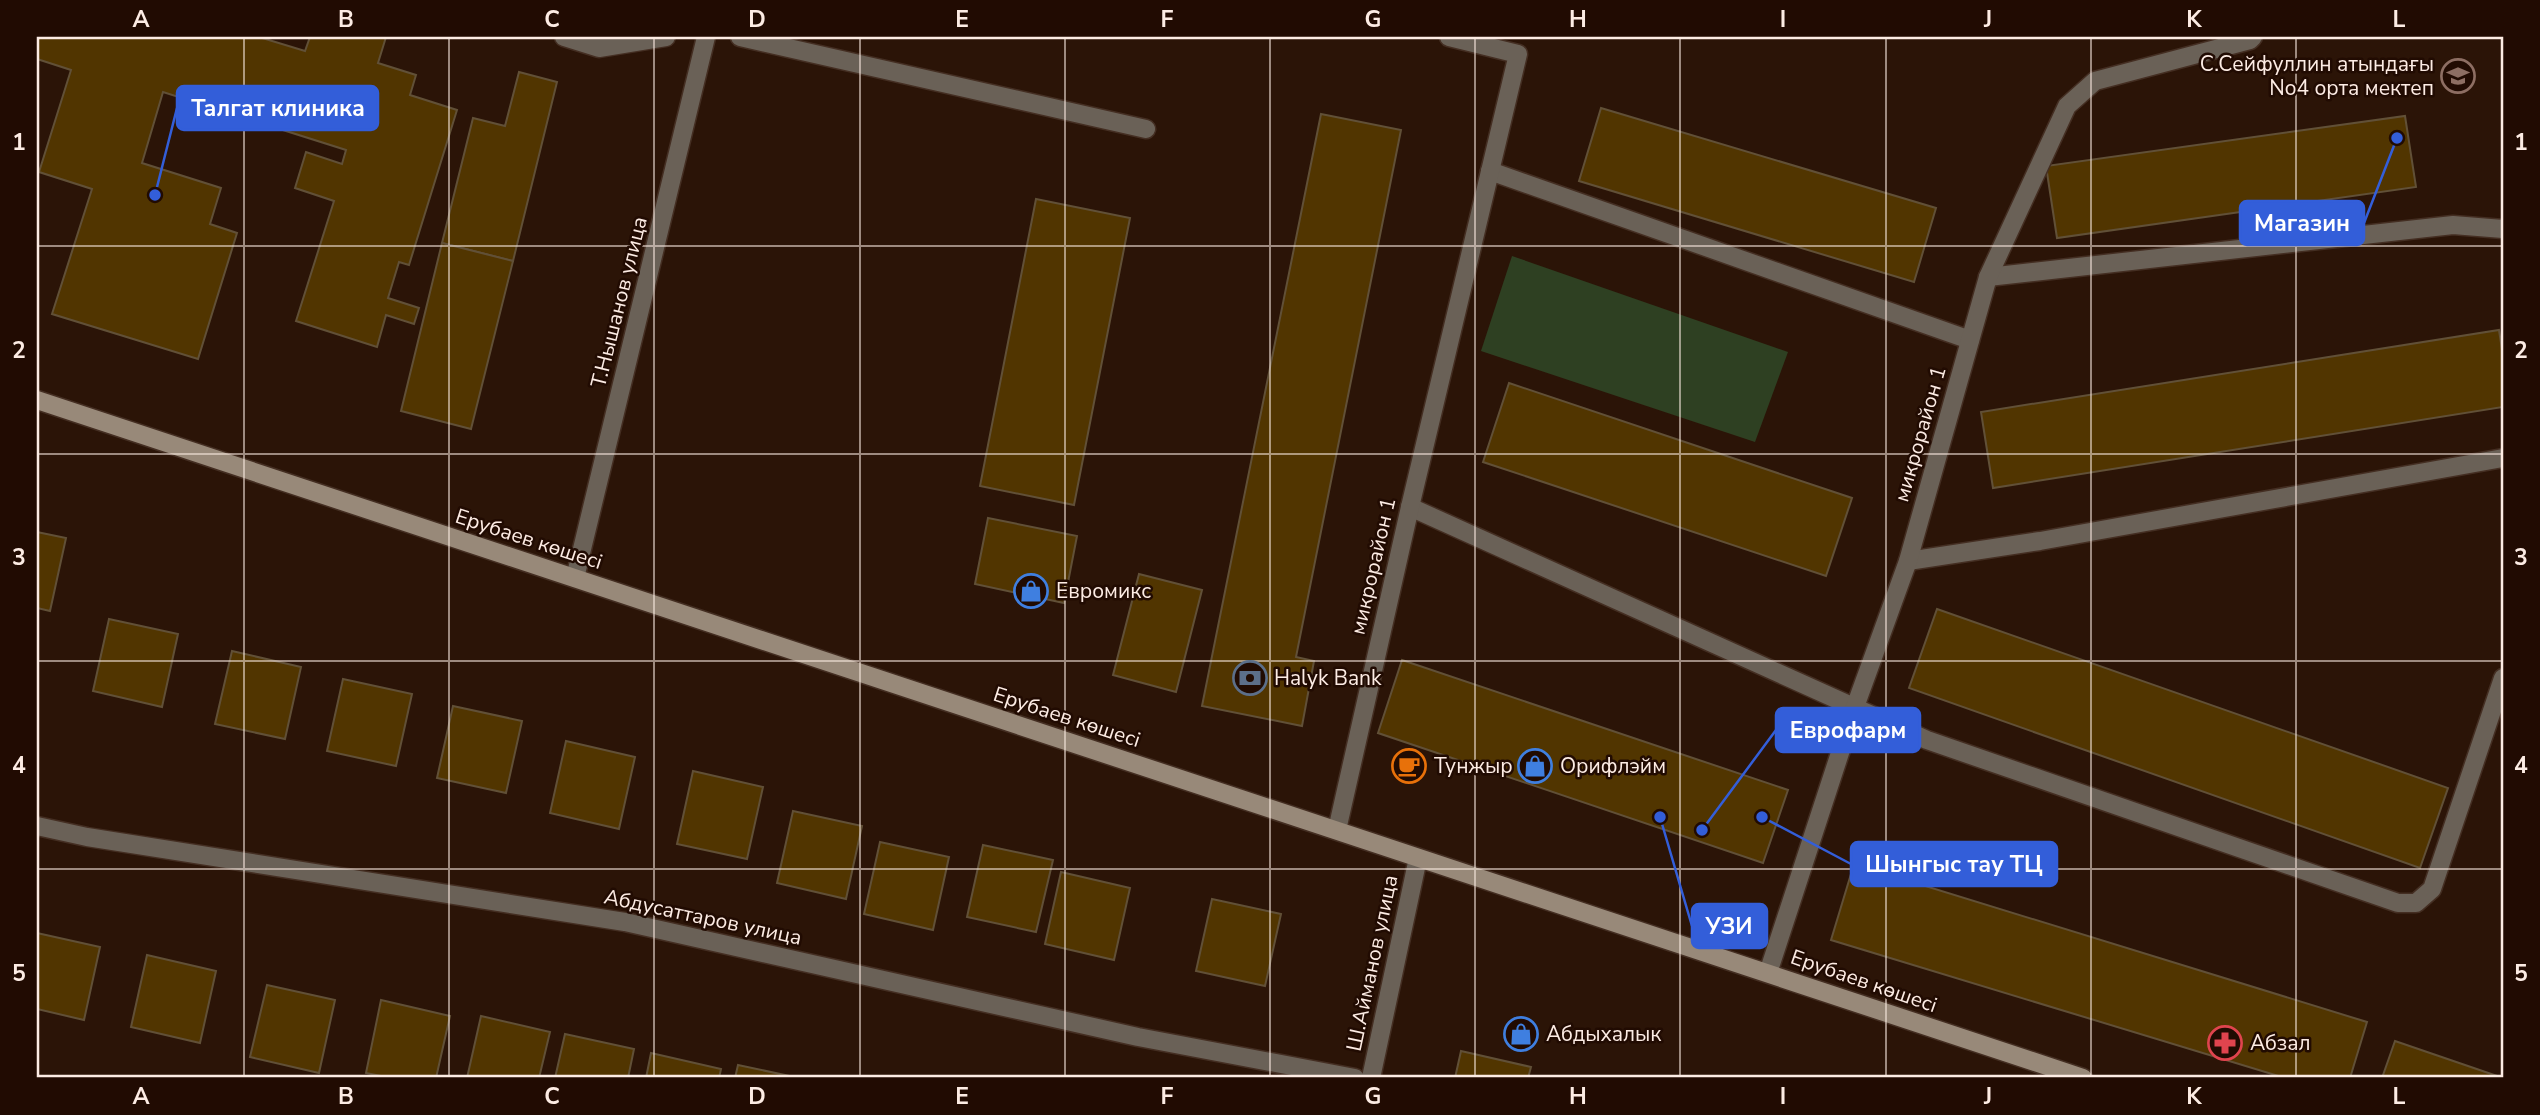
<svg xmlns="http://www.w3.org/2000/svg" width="2540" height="1115" font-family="'Nunito Sans',sans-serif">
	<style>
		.green { fill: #2e4022 }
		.building { fill: #513500; stroke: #615037; stroke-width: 2 }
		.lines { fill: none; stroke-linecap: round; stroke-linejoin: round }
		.lane-casing { stroke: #442e22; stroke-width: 21 }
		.street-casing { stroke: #442e22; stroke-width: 21 }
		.secondary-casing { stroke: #442e22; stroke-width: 21 }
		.lane { stroke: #6a6157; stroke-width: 18 }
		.street { stroke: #6a6157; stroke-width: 18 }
		.secondary { stroke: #988979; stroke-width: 18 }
		.grid { fill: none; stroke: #fdece4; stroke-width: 2; stroke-opacity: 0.55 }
		.labels { text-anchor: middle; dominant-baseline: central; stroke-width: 5; stroke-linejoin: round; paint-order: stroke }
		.poi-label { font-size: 21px; fill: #fdece4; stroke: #210b02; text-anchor: start }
		.street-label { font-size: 21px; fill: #fdece4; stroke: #210b02 }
		.leader { fill: none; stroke: #335ed9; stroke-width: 2.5 }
		.callout-dot { fill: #335ed9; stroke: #210b02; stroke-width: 2.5 }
		.callout { fill: #335ed9; stroke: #335ed9; stroke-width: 2.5 }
		.callout-label { font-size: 23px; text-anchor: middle; font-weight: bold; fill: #fff }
		.neatline { fill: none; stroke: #fdece4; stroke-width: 2.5 }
		.grid-label { font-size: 23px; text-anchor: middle; font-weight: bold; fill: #fdece4 }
	</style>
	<rect width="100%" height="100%" fill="#2b1407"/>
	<path class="green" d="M 1512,256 L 1788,352 L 1755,442 L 1481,351 Z"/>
	<g class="building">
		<path d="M 37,37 L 259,37 L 305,51 L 310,37 L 386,37 L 378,63 L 416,75 L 410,95 L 457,110 L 409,265 L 399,262 L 388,298 L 419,308 L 414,324 L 386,315 L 377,347 L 296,321 L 334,201 L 295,188 L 306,152 L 342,164 L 346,150 L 163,92 L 142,163 L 221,188 L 210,224 L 237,233 L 198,359 L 52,314 L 92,189 L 39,172 L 71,70 L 37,59 Z"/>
		<path d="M 519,72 L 557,82 L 513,261 L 442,243 L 473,118 L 505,126 Z"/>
		<path d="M 1601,108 L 1936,208 L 1914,282 L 1579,181 Z"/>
		<path d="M 1321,114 L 1401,130 L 1296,657 L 1314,661 L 1302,726 L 1202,706 Z"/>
		<path d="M 2405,116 L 2416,187 L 2057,238 L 2046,166 Z"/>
		<path d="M 1036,199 L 1130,218 L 1074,505 L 980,486 Z"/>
		<path d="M 442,243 L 513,261 L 471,429 L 401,411 Z"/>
		<path d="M 2499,330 L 2503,356 L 2503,407 L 1993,488 L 1981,412 Z"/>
		<path d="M 1509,383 L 1852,498 L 1826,576 L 1483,462 Z"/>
		<path d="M 988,518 L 1077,536 L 1064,603 L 975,584 Z"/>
		<path d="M 37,532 L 66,538 L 50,611 L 37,608 Z"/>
		<path d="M 1139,574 L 1202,590 L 1176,692 L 1113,675 Z"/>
		<path d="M 1937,609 L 2448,788 L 2420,868 L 1909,688 Z"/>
		<path d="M 109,619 L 178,634 L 162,707 L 93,691 Z"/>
		<path d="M 232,651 L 301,667 L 285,739 L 215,724 Z"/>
		<path d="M 1402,660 L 1788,790 L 1763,863 L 1378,733 Z"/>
		<path d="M 343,679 L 412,694 L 396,766 L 327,751 Z"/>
		<path d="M 453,706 L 522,721 L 506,793 L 437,778 Z"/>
		<path d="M 566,741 L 635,757 L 619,829 L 550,813 Z"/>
		<path d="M 693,771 L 763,787 L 747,859 L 677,844 Z"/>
		<path d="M 793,811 L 862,826 L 846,899 L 777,883 Z"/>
		<path d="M 880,842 L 949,857 L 933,930 L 864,914 Z"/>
		<path d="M 983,845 L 1053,860 L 1036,932 L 967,917 Z"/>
		<path d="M 1854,864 L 2367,1022 L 2350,1078 L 2285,1078 L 1831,940 Z"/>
		<path d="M 1061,872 L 1130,888 L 1114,960 L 1045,944 Z"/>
		<path d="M 1212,899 L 1281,914 L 1265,986 L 1196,971 Z"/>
		<path d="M 37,933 L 100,947 L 84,1020 L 37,1009 Z"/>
		<path d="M 147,955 L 216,971 L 200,1043 L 131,1027 Z"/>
		<path d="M 267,985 L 335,1000 L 319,1073 L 250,1057 Z"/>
		<path d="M 381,1000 L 450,1016 L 436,1078 L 391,1078 L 366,1073 Z"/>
		<path d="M 481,1016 L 550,1032 L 539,1078 L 467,1078 Z"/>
		<path d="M 565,1034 L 634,1049 L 628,1078 L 555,1078 Z"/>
		<path d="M 2395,1041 L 2503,1078 L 2382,1078 Z"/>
		<path d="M 1461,1051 L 1531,1067 L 1528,1078 L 1455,1078 Z"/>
		<path d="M 651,1053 L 721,1069 L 719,1078 L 646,1078 Z"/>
		<path d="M 738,1065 L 799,1078 L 735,1078 Z"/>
	</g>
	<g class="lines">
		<g class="lane-casing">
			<g id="lane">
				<path d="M 564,37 L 599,48 L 666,37"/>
				<path d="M 740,37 L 1146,129"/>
				<path d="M 1490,171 L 1970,340"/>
				<path d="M 1988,277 L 2453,225 L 2503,229"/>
				<path d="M 1410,507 L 1927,740 L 2398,903 L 2416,903 L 2432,889 L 2503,678"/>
				<path d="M 1908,561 L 2040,541 L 2503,458"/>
			</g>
		</g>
		<g class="street-casing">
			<g id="street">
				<path d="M 575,578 L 706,37"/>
				<path d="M 37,826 L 87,837 L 625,922 L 1138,1037 L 1355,1078"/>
				<path d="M 1337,830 L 1410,507 L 1518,54 L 1449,37"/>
				<path d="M 1768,973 L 1855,707 L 1908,561 L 1988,277 L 2067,106 L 2095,81 L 2250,40 L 2253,37"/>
				<path d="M 1371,1078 L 1418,858"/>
			</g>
		</g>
		<g class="secondary-casing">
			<path id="secondary" d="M 37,400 L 2083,1078"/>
		</g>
		<use href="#lane" class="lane"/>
		<use href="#street" class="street"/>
		<use href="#secondary" class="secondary"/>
	</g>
	<path class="grid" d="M 244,37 L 244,1078M 449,37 L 449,1078M 654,37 L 654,1078M 860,37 L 860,1078M 1065,37 L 1065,1078M 1270,37 L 1270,1078M 1475,37 L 1475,1078M 1680,37 L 1680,1078M 1886,37 L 1886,1078M 2091,37 L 2091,1078M 2296,37 L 2296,1078M 37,246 L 2503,246M 37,454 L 2503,454M 37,661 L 2503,661M 37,869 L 2503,869"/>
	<defs>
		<g id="school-ring" transform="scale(1.75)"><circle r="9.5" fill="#210b02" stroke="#8d6e63" stroke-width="1.5"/><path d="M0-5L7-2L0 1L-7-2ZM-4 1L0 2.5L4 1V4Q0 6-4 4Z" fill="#8d6e63"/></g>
		<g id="shop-ring" transform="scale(1.75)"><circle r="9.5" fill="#210b02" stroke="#3f7fe0" stroke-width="1.5"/><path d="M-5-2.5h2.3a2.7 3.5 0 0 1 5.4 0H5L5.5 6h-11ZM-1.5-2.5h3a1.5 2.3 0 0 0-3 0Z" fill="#3f7fe0"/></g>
		<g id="bank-ring" transform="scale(1.75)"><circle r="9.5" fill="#210b02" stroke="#5c6f8a" stroke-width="1.5"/><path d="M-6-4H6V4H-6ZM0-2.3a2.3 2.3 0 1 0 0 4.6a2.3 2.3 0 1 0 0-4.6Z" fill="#5c6f8a"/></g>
		<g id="cafe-ring" transform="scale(1.75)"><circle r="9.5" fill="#210b02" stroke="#e8710a" stroke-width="1.5"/><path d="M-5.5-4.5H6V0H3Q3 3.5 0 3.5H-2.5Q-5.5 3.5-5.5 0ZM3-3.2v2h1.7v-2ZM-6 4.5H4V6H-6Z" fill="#e8710a"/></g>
		<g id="pharmacy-ring" transform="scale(1.75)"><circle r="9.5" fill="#210b02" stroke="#e0444e" stroke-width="1.5"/><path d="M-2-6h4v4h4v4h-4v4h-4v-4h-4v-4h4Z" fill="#e0444e"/></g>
	</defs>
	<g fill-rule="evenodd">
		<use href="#school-ring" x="2458" y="76"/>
		<use href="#shop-ring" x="1031" y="591"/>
		<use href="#bank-ring" x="1250" y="678"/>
		<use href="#cafe-ring" x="1409" y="766"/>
		<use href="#shop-ring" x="1535" y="766"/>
		<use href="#shop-ring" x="1521" y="1034"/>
		<use href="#pharmacy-ring" x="2225" y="1043"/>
	</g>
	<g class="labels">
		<g class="poi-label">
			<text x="2434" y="64" text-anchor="end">С.Сейфуллин атындағы<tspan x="2434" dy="24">No4 орта мектеп</tspan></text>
			<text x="1056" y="591">Евромикс</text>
			<text x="1274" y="678">Halyk Bank</text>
			<text x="1434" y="766">Тунжыр</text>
			<text x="1560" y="766">Орифлэйм</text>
			<text x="1546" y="1034">Абдыхалык</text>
			<text x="2250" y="1043">Абзал</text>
		</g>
		<g class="street-label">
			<text transform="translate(619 302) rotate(-76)">Т.Нышанов улица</text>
			<text transform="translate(1920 434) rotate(-74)">микрорайон 1</text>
			<text transform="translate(529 539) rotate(18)">Ерубаев көшесі</text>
			<text transform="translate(1373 566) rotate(-77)">микрорайон 1</text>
			<text transform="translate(1067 717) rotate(18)">Ерубаев көшесі</text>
			<text transform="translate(703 917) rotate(12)">Абдусаттаров улица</text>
			<text transform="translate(1372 963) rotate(-78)">Ш.Айманов улица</text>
			<text transform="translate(1864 981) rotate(19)">Ерубаев көшесі</text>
		</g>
	</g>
	<path class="leader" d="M155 195L177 108M2397 138L2364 223M1702 830L1776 730M1762 817L1851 864M1660 817L1692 926"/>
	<g class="callout-dot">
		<circle cx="155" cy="195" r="7"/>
		<circle cx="2397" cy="138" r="7"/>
		<circle cx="1702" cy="830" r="7"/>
		<circle cx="1762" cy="817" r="7"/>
		<circle cx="1660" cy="817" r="7"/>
	</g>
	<g class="callout">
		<rect x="177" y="86" width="201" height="44" rx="7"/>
		<rect x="2240" y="201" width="124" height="44" rx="7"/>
		<rect x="1776" y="708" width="144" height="44" rx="7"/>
		<rect x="1851" y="842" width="206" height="44" rx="7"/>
		<rect x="1692" y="904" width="75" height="44" rx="7"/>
	</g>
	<g class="callout-label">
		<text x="278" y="116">Талгат клиника</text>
		<text x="2302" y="231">Магазин</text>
		<text x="1848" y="738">Еврофарм</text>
		<text x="1954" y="872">Шынгыс тау ТЦ</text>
		<text x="1729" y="934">УЗИ</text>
	</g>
	<rect width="2540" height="1115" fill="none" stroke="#210b02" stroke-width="77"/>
	<rect x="38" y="38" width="2464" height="1038" class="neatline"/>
	<g class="grid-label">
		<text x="141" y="27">A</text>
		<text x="346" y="27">B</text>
		<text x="552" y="27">C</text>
		<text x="757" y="27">D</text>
		<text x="962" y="27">E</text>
		<text x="1167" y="27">F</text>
		<text x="1373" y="27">G</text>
		<text x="1578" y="27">H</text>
		<text x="1783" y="27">I</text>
		<text x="1988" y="27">J</text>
		<text x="2194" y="27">K</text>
		<text x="2399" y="27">L</text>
		<text x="19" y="150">1</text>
		<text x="2521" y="150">1</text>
		<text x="19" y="358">2</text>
		<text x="2521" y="358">2</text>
		<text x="19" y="565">3</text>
		<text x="2521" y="565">3</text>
		<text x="19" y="773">4</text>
		<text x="2521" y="773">4</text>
		<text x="19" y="981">5</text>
		<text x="2521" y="981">5</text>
		<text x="141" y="1104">A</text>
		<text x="346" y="1104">B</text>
		<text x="552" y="1104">C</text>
		<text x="757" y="1104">D</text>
		<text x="962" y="1104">E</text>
		<text x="1167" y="1104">F</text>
		<text x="1373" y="1104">G</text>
		<text x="1578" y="1104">H</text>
		<text x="1783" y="1104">I</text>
		<text x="1988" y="1104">J</text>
		<text x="2194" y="1104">K</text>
		<text x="2399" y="1104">L</text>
	</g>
</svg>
